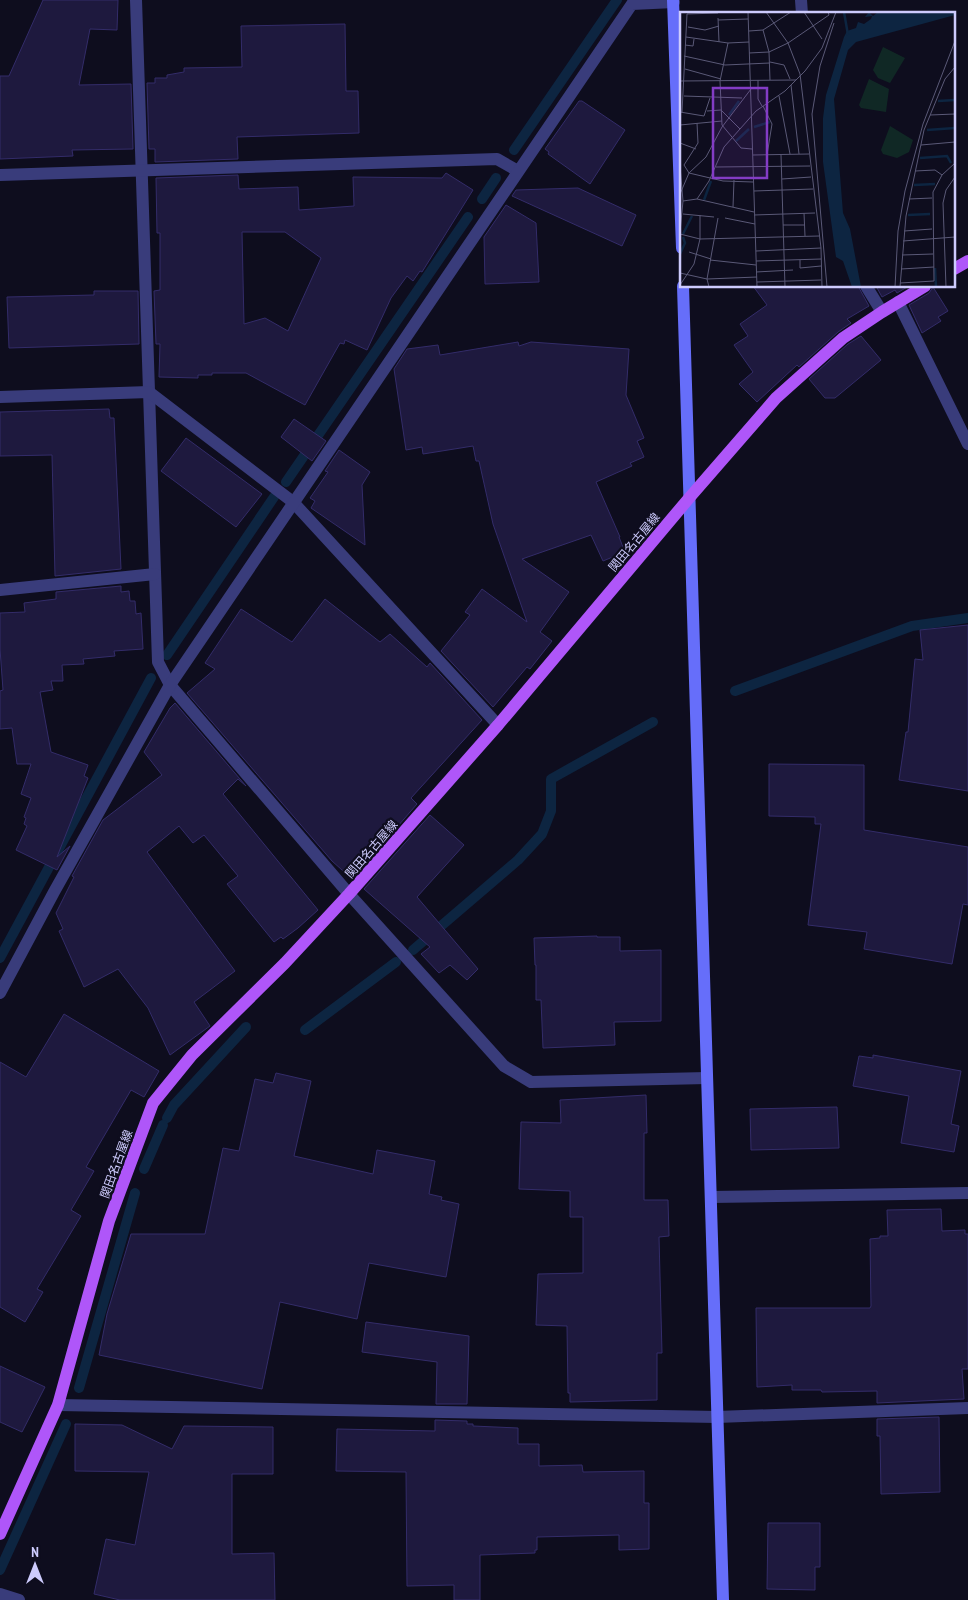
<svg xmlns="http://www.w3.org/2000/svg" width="968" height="1600" font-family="'PT Sans Narrow','Noto Sans JP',sans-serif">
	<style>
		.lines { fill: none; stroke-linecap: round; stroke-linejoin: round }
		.stream { stroke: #0d2541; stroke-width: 10 }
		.building { fill: #1e193e; stroke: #332c69; fill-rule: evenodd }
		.street { stroke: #393c7b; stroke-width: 12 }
		.secondary { stroke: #666efa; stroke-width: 12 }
		.primary { stroke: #af56f9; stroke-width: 12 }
		.labels { text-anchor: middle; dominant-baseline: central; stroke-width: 4.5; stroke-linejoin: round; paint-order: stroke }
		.street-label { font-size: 12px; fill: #cdcbfd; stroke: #0e0d1e }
		.inset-river { fill: none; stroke: #0d2541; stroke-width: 2.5 }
		.inset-road { fill: none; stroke: #5a5977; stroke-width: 1 }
		.view { fill: #833cc5; fill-opacity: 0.15; stroke: #833cc5; stroke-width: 2.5 }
		.inset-edge { fill: none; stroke: #cdcbfd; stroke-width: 2.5 }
	</style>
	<rect width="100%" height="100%" fill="#0e0d1e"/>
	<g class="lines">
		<g class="stream">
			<path d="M 514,150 L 617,0"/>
			<path d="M 482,199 L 496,178"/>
			<path d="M 286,482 L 468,217"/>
			<path d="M 167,655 L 274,497"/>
			<path d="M 735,691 L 912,626 L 968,618"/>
			<path d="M 413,950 L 518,860 L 542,834 L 551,811 L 551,779 L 653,722"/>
			<path d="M 0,958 L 151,678"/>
			<path d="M 305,1030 L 396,962"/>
			<path d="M 167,1118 L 174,1105 L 246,1027"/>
			<path d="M 144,1169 L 163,1125"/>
			<path d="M 79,1388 L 135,1193"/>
			<path d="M 0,1570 L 66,1424"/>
		</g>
	</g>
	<g class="building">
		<path d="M 43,0 L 118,0 L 117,30 L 90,29 L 79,85 L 131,84 L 133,149 L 72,150 L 73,156 L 0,159 L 0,76 L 9,76 Z"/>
		<path d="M 345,24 L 346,91 L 358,91 L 359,133 L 237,137 L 238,159 L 155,162 L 155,149 L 149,149 L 147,83 L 155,83 L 155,78 L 167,78 L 167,75 L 184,72 L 184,68 L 242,67 L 241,26 Z"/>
		<path d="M 579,101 L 582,101 L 625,130 L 590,184 L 548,154 L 549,152 L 545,149 Z"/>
		<path d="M 446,173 L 473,190 L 422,272 L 420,271 L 413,281 L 407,276 L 391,298 L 367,350 L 345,340 L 344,344 L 340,343 L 305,405 L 246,373 L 212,373 L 212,375 L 198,375 L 198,378 L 159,377 L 160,344 L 156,344 L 154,291 L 160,290 L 160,233 L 157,233 L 156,178 L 238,175 L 239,189 L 298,187 L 299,210 L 354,206 L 353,177 L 442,178 ZM 242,232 L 285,232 L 321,258 L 288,331 L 265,318 L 244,324 Z"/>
		<path d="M 578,188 L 636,215 L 622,246 L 512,196 L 516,190 Z"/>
		<path d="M 506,205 L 536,223 L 539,282 L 485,284 L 484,237 Z"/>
		<path d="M 753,286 L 858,286 L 869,306 L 847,319 L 851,323 L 838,332 L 799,367 L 797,365 L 757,402 L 739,384 L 753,372 L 734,345 L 748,336 L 740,324 L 767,305 Z"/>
		<path d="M 876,286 L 909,286 L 897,293 L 895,290 L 882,297 Z"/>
		<path d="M 933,287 L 948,311 L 938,317 L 941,321 L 922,333 L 909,305 L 929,293 Z"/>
		<path d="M 94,291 L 138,291 L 139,344 L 9,348 L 7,297 L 94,295 Z"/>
		<path d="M 861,336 L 881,360 L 835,398 L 825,398 L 809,379 L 848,344 Z"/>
		<path d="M 518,342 L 519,346 L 531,342 L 629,349 L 626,395 L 644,438 L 637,441 L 644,457 L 630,463 L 632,466 L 596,482 L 620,537 L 619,537 L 625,552 L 603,561 L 591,535 L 522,559 L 569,592 L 540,632 L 552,641 L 530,669 L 527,667 L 493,707 L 441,651 L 470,615 L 465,612 L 482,589 L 527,622 L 493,524 L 479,461 L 476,461 L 473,446 L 423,454 L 422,447 L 406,450 L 394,369 L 407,349 L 438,345 L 440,355 Z"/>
		<path d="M 109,409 L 110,418 L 114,418 L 121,569 L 55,576 L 52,455 L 0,456 L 0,412 Z"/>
		<path d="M 294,419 L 326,441 L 312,461 L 281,437 Z"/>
		<path d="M 186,438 L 262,494 L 236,527 L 161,471 Z"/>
		<path d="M 339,450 L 370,472 L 362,485 L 365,545 L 311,508 L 315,501 L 310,498 L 328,472 L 325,471 Z"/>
		<path d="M 121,586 L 121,592 L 129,591 L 130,601 L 135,601 L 136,614 L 141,613 L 143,649 L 114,651 L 115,656 L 83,659 L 84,664 L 62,665 L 63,681 L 51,681 L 53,690 L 40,692 L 51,752 L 88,765 L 84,776 L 88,778 L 57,857 L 70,846 L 57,870 L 16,850 L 27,826 L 24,824 L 26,818 L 24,817 L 31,798 L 21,794 L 31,764 L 17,764 L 12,728 L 0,729 L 0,691 L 3,690 L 0,649 L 0,613 L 25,612 L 24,603 L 56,599 L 56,592 Z"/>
		<path d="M 325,599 L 380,642 L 390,634 L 427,667 L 430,663 L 482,720 L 411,798 L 417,804 L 352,879 L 332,861 L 187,693 L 215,669 L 205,663 L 241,609 L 292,642 Z"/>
		<path d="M 968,625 L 968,791 L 899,780 L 906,732 L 908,732 L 915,659 L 923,660 L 920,630 Z"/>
		<path d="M 175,703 L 246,786 L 238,779 L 223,794 L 318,910 L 298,928 L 283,939 L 281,937 L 274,942 L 227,884 L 238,876 L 204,835 L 193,843 L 179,826 L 147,852 L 235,971 L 194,1002 L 210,1026 L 170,1055 L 148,1008 L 118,969 L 84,987 L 59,931 L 63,929 L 56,913 L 74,877 L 72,876 L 103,820 L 162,775 L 144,752 L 170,708 Z"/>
		<path d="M 769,764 L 864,765 L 864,830 L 968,847 L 968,905 L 963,904 L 952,964 L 864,949 L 867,932 L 808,925 L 821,824 L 815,824 L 815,817 L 769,816 Z"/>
		<path d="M 430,815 L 464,845 L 417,897 L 478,969 L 467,980 L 450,965 L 439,973 L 421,954 L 430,947 L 364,889 Z"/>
		<path d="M 597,936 L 597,937 L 620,937 L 620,951 L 661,950 L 661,1021 L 614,1022 L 615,1045 L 543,1048 L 541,1000 L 536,1000 L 536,965 L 535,965 L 534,938 Z"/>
		<path d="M 64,1014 L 159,1071 L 144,1097 L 131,1090 L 86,1167 L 94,1171 L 71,1210 L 81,1216 L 37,1289 L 43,1292 L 25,1322 L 0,1307 L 0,1062 L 26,1077 Z"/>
		<path d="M 873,1055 L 961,1071 L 951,1124 L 959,1126 L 954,1152 L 901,1143 L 909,1096 L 853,1086 L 859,1056 L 873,1058 Z"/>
		<path d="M 276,1073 L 311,1081 L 294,1156 L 373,1174 L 377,1150 L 435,1161 L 429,1194 L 442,1197 L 441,1200 L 459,1204 L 446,1277 L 369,1263 L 357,1319 L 280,1302 L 262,1389 L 99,1355 L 107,1314 L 131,1234 L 205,1234 L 223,1148 L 239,1151 L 255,1079 L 273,1083 Z"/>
		<path d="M 646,1095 L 647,1133 L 644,1133 L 644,1200 L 668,1200 L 669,1236 L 659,1237 L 662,1353 L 657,1353 L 657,1400 L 570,1402 L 570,1393 L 568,1393 L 567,1326 L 536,1325 L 538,1274 L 583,1273 L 583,1217 L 570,1217 L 570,1191 L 519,1189 L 521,1122 L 561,1123 L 560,1100 Z"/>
		<path d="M 837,1107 L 839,1148 L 751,1150 L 750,1109 Z"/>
		<path d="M 941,1209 L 942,1231 L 965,1230 L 965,1234 L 968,1234 L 968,1369 L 962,1369 L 964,1399 L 877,1403 L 877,1391 L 822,1392 L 821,1390 L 792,1390 L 792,1385 L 757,1387 L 756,1308 L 870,1308 L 871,1306 L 870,1239 L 880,1238 L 880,1236 L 888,1236 L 887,1210 Z"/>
		<path d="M 366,1322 L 469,1336 L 467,1404 L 436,1404 L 437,1362 L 362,1352 Z"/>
		<path d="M 0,1366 L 45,1387 L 22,1432 L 0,1422 Z"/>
		<path d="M 939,1417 L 940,1492 L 881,1494 L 880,1436 L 877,1436 L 877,1419 Z"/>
		<path d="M 435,1420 L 467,1421 L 467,1424 L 473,1424 L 473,1426 L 518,1428 L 518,1444 L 539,1444 L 539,1466 L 582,1465 L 583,1472 L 644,1471 L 644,1503 L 649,1503 L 649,1549 L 619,1550 L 619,1535 L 537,1537 L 537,1550 L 535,1550 L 535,1553 L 480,1555 L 480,1600 L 454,1600 L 454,1585 L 407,1586 L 406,1472 L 336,1471 L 337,1429 L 435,1431 Z"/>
		<path d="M 75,1424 L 122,1425 L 172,1449 L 184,1426 L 273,1427 L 273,1474 L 232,1474 L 232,1554 L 274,1553 L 275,1600 L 120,1600 L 94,1594 L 106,1539 L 135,1545 L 149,1472 L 75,1471 Z"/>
		<path d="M 768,1523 L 820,1523 L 820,1567 L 815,1567 L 815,1590 L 767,1589 Z"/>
	</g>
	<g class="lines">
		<g class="street">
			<path d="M 136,0 L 158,662 L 170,685 L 349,894 L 504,1066 L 531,1082 L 707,1078"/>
			<path d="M 801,0 L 802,14"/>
			<path d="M 0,175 L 497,159 L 518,171"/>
			<path d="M 866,286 L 882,312"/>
			<path d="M 898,302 L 968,444"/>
			<path d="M 0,397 L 149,392 L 293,502 L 498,725"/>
			<path d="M 0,590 L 155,574"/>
			<path d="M 0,993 L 54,892 L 170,685 L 632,4 L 674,2"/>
			<path d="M 711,1197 L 968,1193"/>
			<path d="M 58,1405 L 717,1417 L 968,1408"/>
			<path d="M 0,1594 L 19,1600"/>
		</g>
		<g class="secondary">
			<path d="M 673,0 L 682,248"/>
			<path d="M 683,286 L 723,1600"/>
		</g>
		<g class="primary">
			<path d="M 954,269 L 968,261"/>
			<path d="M 0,1534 L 58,1405 L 109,1221 L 153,1103 L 192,1055 L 285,963 L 349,894 L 498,725 L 690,497 L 776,398 L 843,338 L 882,312 L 925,286"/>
		</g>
	</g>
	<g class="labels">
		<g class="street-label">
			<text transform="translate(634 542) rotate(-50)">関田名古屋線</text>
			<text transform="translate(371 849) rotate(-49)">関田名古屋線</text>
			<text transform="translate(116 1164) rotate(-70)">関田名古屋線</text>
		</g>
	</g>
	<g transform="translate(680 12)">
		<rect width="275" height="275" fill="#0e0d1e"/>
		<path d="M 203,35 L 225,46 L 210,71 L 198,66 L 193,58 ZM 189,67 L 209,77 L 206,100 L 181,96 L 179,93 ZM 210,114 L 233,128 L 229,140 L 217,146 L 203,142 L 201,138 Z" fill="#102825"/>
		<path d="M 189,0 L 193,4 L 198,0 L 275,0 L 275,3 L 176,30 L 168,38 L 154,87 L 163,201 L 170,217 L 181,275 L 172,275 L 163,249 L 156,245 L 143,150 L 143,106 L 146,83 L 164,25 L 167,19 L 176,16 L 178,10 L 184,12 L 191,7 L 192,4 L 185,5 Z" fill="#0d2541"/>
		<path class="inset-river" d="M 164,0 L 168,23M 258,89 L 275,88M 49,103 L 59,89M 74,115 L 90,110M 247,118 L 275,116M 56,129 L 69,117M 240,146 L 267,144 L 271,151M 234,173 L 255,172M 24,188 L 31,169M 228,203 L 250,202M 3,222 L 12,204M 0,242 L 5,231 L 3,225M 255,256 L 256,275"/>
		<path class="inset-road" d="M 68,0 L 77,275M 86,0 L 108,31 L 120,62 L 141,236 L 142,275M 124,0 L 142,27M 38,6 L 39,30M 38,8 L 68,7M 8,15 L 25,18 L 39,14M 83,18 L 89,40 L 90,68M 69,19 L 83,18 L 111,0M 6,25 L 48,31 L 69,30M 48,31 L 40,69 L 42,113 L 61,136 L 72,137M 5,33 L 13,34 L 14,27M 69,41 L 89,40 L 108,31 L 149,3 L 148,0M 4,44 L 45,53 L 90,51M 90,50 L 104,53 L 110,67M 5,57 L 41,67M 78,68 L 78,87 L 82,94M 0,69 L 116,68M 111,73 L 119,142M 4,84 L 62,86M 99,84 L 110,142M 83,94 L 92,112 L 87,143M 27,99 L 41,98 L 60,117M 0,100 L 24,104 L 30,86M 2,100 L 7,2 L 38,1M 250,103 L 275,102M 17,111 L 18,131 L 4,153 L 9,161 L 43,169 L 73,170M 0,113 L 42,109M 0,131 L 16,137M 241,133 L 275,130M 73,143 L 129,142M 101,143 L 105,275M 0,154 L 3,189M 36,155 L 130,154M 235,159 L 255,158 L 262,163M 102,167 L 131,165M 74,179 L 133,177M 0,182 L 9,161 L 26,145 L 42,115 L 71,77M 17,187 L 74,200M 229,187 L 252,186M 53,195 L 54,168M 124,201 L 125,224M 3,202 L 34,205M 74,203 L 135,201M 45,206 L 75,212M 103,213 L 125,213M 224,219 L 252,217M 0,220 L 3,189 L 17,187 L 29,169 L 44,135 L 76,99 L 105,79 L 125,59 L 142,36 L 156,0M 0,222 L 20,227 L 139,224M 223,229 L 275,225M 76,239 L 141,236M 9,240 L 31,247M 222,243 L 253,242M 30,248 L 76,253M 120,248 L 120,256 L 141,254M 76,249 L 141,247M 221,257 L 254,255M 76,260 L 113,258M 0,261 L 27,267 L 77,265M 77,270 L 141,268M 220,271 L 254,269 L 253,180 L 262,163 L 275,151M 0,273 L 14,252 L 20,227 L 20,203M 29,275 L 27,267 L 38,206M 147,275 L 132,102 L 140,54 L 154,11M 215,275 L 218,219 L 225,179 L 243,112 L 275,29M 220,275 L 226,204 L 244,118 L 265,67 L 275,55M 266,275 L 263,191 L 266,178 L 275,165"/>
		<path class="view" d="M 33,76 L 87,76 L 87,166 L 33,166 Z"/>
		<rect width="275" height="275" class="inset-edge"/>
	</g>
	<g transform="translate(35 1565)" stroke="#0e0d1e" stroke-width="4" paint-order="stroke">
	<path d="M0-4L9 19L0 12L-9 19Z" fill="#cdcbfd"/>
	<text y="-8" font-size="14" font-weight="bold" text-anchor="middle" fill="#cdcbfd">N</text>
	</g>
</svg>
